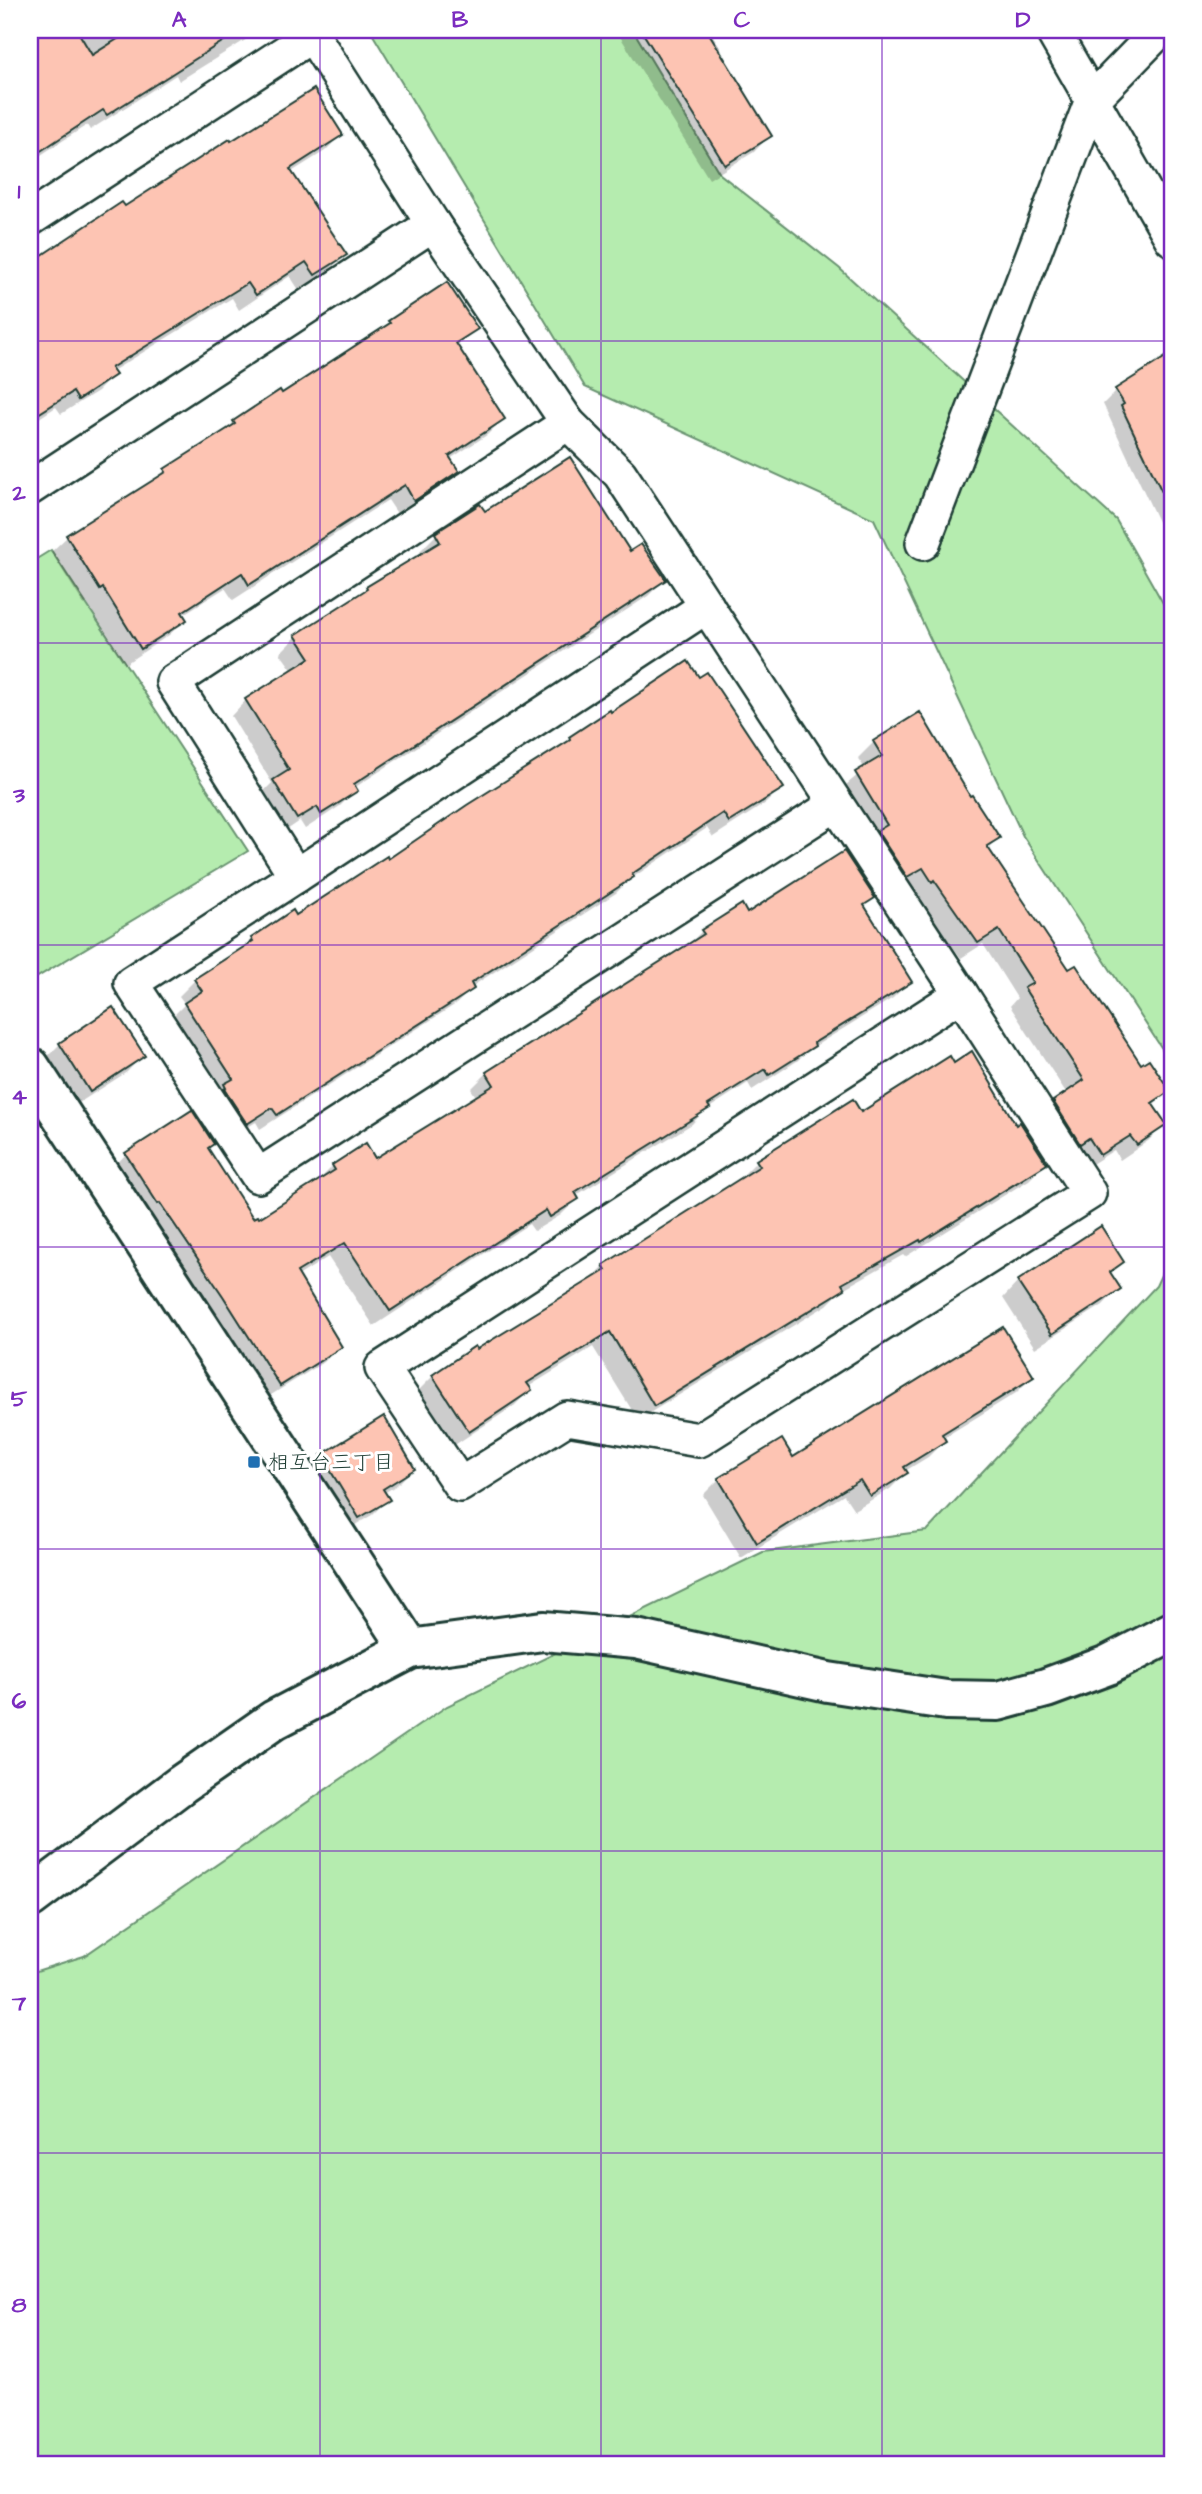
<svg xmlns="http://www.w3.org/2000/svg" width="1202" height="2494" font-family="'Architects Daughter','Klee One',sans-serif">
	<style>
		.green { fill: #b5ecaf; stroke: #6a9472; stroke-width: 2 }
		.shadow { fill: #0003 }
		.building { fill: #fdc4b3; stroke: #1f3d34; stroke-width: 2 }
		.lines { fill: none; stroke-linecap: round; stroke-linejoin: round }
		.minor-casing { stroke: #1f3d34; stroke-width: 38 }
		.tertiary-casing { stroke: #1f3d34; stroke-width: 44 }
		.minor { stroke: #fff; stroke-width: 33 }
		.tertiary { stroke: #fff; stroke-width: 38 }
		.grid { fill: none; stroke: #7b2cbf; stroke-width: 2; stroke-opacity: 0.55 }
		.poi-dot { fill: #1f6fb2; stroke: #fff; stroke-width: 2.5 }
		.labels { text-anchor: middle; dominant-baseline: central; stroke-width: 6; stroke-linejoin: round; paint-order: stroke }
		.poi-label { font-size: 21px; fill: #1f3d34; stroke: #fff; text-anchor: start }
		.neatline { fill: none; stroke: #7b2cbf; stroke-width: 2.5 }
		.grid-label { font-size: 23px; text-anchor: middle; font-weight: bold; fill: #7b2cbf }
	</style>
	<rect width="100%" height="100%" fill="#fff"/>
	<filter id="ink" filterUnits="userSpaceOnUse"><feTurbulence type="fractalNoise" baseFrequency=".0143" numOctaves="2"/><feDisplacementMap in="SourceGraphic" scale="14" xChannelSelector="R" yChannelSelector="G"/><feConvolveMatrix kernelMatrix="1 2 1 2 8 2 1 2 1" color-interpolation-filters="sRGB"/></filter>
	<g filter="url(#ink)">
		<g class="green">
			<path d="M 370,30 L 633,30 L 720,174 L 839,268 L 1116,520 L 1172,619 L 1172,1064 L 1023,836 L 874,519 L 585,387 Z"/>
			<path d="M 51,550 L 248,851 L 34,979 L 30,972 L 30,563 Z"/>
			<path d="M 1172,1251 L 1172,2464 L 30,2464 L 30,1973 L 84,1956 L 447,1706 L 763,1552 L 927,1531 L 1156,1286 Z"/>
		</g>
		<g class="shadow">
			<path d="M 30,30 L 256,30 L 247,39 L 179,81 L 176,75 L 90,130 L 87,125 L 30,162 Z"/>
			<path d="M 616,30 L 709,30 L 721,48 L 718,51 L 769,136 L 754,152 L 709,179 Z"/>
			<path d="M 341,135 L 325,151 L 290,173 L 344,255 L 329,270 L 299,290 L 290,276 L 239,310 L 232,298 L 111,372 L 114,375 L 98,391 L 61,414 L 56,407 L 30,424 L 30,259 L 32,257 L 35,262 L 124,208 Z"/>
			<path d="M 390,322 L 476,329 L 456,347 L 503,419 L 487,435 L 450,459 L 457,471 L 441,487 L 398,515 L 388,500 L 233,600 L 225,588 L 182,615 L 185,620 L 169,635 L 125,664 L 87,603 L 84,605 L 51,552 L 67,537 L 152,483 L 165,470 L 221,435 L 234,422 L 282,395 L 379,333 Z"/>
			<path d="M 1172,355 L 1172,563 L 1165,546 L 1168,543 L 1103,404 L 1116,391 Z"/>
			<path d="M 485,514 L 630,553 L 664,580 L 648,596 L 354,788 L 356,790 L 340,806 L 305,829 L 300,821 L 281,834 L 258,797 L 272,783 L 231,716 L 246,700 L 293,671 L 280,653 L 296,637 L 359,596 L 367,588 L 423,555 L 420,551 L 436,535 Z"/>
			<path d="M 570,739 L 782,787 L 766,803 L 713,837 L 707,828 L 629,880 L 616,893 L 471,987 L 472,989 L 456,1004 L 260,1129 L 256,1122 L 230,1138 L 169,1020 L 185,1004 L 179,996 L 195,980 L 243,949 L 252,940 L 296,918 L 387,861 L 559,749 Z"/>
			<path d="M 874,742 L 970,799 L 998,838 L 987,849 L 1069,971 L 1141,1066 L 1167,1091 L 1152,1106 L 1164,1125 L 1148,1141 L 1120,1160 L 1114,1150 L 1084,1169 L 1038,1118 L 1054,1102 L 1067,1094 L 1010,1006 L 1017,998 L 983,944 L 961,958 L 840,790 L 865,769 L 858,758 Z"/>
			<path d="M 873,898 L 863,907 L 909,982 L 893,998 L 807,1051 L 797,1061 L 752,1090 L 748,1083 L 703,1112 L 692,1124 L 575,1196 L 577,1199 L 561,1215 L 534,1231 L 529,1224 L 374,1326 L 328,1257 L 298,1276 L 340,1346 L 324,1362 L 263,1400 L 111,1170 L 126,1154 L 207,1149 L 253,1221 L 259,1221 L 317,1182 L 333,1166 L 374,1160 L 477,1098 L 471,1089 L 487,1073 L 687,946 L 702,931 L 747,915 Z"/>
			<path d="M 60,1044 L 142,1056 L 127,1072 L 74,1106 L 44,1060 Z"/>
			<path d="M 861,1115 L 1015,1128 L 1045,1164 L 1029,1180 L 905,1257 L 903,1255 L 843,1289 L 827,1305 L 638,1420 L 593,1347 L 528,1387 L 530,1390 L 514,1406 L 453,1446 L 417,1392 L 433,1376 L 588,1282 L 604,1266 L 743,1179 L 741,1177 L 757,1161 Z"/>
			<path d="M 1122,1262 L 1110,1274 L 1118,1289 L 1103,1305 L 1035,1348 L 1003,1298 L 1018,1282 Z"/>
			<path d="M 1032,1377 L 1016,1393 L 943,1438 L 944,1441 L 928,1457 L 905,1471 L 906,1473 L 890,1489 L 854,1510 L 844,1495 L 741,1558 L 703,1495 L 719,1479 L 781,1441 L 793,1460 Z"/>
			<path d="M 322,1456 L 413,1469 L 397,1485 L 384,1493 L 388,1499 L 372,1515 L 343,1532 L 306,1472 Z"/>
		</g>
		<g class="building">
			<path d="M 30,30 L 77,30 L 92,55 L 132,30 L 241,30 L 107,115 L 103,110 L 30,158 Z"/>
			<path d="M 641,30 L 707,30 L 772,136 L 725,165 Z"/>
			<path d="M 314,89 L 343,135 L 290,169 L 347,255 L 315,275 L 306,262 L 256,295 L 248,283 L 111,368 L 116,375 L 78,400 L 73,392 L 30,419 L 30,263 L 122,202 L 125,206 L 230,139 L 231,141 Z"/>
			<path d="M 447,282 L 478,329 L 456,343 L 505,419 L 449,456 L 459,471 L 414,501 L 405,485 L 249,585 L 242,573 L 182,612 L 187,620 L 141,649 L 103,588 L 100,590 L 66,535 L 166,472 L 164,469 L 235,424 L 233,421 L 280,390 L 282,393 L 390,323 L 388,321 Z"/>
			<path d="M 1172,353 L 1172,513 L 1121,406 L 1124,404 L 1115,389 Z"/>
			<path d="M 570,457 L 630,551 L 641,544 L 666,580 L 354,784 L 358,791 L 321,814 L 317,807 L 297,819 L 273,780 L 289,770 L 245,699 L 310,658 L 295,635 L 367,589 L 366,587 L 440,542 L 435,533 L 480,504 L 485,511 Z"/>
			<path d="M 688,661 L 699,677 L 707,672 L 784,788 L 729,822 L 723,813 L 632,874 L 634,877 L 471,983 L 474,989 L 277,1115 L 272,1108 L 247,1124 L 224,1089 L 226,1088 L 224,1084 L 233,1079 L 184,1003 L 202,991 L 194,979 L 253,941 L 251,938 L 293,910 L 296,915 L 387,856 L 388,859 L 467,805 L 570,740 L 569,737 L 610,710 L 611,712 Z"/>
			<path d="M 920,712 L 970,796 L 972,795 L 1000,838 L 987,846 L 1069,969 L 1076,965 L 1141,1064 L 1149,1059 L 1170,1091 L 1152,1103 L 1167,1125 L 1137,1145 L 1130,1136 L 1100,1155 L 1089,1138 L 1080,1144 L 1053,1101 L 1084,1080 L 1024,988 L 1033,983 L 999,930 L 978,943 L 934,880 L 932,882 L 923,868 L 907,877 L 877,831 L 887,825 L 855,772 L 882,756 L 873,741 Z"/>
			<path d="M 844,851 L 875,898 L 864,905 L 912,982 L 814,1043 L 815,1046 L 769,1075 L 765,1069 L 708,1105 L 710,1108 L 575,1192 L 579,1199 L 550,1217 L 546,1210 L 390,1311 L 345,1243 L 297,1272 L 342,1347 L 280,1386 L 223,1296 L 160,1203 L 158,1204 L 125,1153 L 192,1110 L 214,1144 L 208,1148 L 253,1218 L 257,1216 L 259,1218 L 335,1170 L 332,1165 L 366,1143 L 375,1158 L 494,1085 L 486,1072 L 704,934 L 701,930 L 742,904 L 747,913 Z"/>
			<path d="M 113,1007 L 145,1056 L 90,1092 L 59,1043 Z"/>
			<path d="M 972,1051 L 1016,1125 L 1020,1122 L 1047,1164 L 921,1242 L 920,1240 L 842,1284 L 845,1289 L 654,1406 L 610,1332 L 527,1383 L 532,1390 L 469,1432 L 432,1375 L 475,1346 L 477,1349 L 606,1270 L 603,1265 L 760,1166 L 756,1160 L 853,1099 L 861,1112 L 950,1056 L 954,1063 Z"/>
			<path d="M 1101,1226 L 1124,1262 L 1110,1272 L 1121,1289 L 1052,1334 L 1017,1281 Z"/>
			<path d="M 1003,1327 L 1034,1377 L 942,1434 L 946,1441 L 904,1467 L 908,1473 L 870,1496 L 860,1480 L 757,1543 L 718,1478 L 782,1439 L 793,1457 Z"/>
			<path d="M 384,1416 L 415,1469 L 383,1489 L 390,1500 L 359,1518 L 321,1455 Z"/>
		</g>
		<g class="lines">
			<g class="minor-casing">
				<g id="minor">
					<path d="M 309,30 L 433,224 L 568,423 L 620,474 L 961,994"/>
					<path d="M 1052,30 L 1172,239"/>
					<path d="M 30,219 L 312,35"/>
					<path d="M 568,423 L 173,682 L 296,876 L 131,983 L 258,1176 L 836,804"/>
					<path d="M 30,488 L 433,224"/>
					<path d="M 923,543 L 1092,100 L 1160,30"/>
					<path d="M 296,876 L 707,606"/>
					<path d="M 961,994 L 1089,1193 L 699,1440 L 567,1418 L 460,1485 L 382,1368 Z"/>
				</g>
			</g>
			<g class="tertiary-casing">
				<g id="tertiary">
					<path d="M 30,1067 L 410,1649"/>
					<path d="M 30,1898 L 182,1784 L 274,1720 L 410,1649 L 543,1631 L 636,1639 L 828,1682 L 946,1700 L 998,1701 L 1046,1688 L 1108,1665 L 1172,1632"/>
				</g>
			</g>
			<use href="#minor" class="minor"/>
			<use href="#tertiary" class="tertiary"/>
		</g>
	</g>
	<path class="grid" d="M 320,30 L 320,2464M 601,30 L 601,2464M 882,30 L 882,2464M 30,341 L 1172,341M 30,643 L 1172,643M 30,945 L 1172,945M 30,1247 L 1172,1247M 30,1549 L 1172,1549M 30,1851 L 1172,1851M 30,2153 L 1172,2153"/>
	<rect class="poi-dot" x="247" y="1455" width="14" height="14" rx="3.5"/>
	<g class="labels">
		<g class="poi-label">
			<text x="268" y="1462">相互台三丁目</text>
		</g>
	</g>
	<rect width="1202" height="2494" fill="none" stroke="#fff" stroke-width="77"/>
	<rect x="38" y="38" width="1126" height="2418" class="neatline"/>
	<g class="grid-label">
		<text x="179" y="27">A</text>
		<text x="460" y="27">B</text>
		<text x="742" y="27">C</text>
		<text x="1023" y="27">D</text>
		<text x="19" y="198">1</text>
		<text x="19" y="500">2</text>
		<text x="19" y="802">3</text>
		<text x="19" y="1104">4</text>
		<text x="19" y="1406">5</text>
		<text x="19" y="1708">6</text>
		<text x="19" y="2010">7</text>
		<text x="19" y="2312">8</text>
	</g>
</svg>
